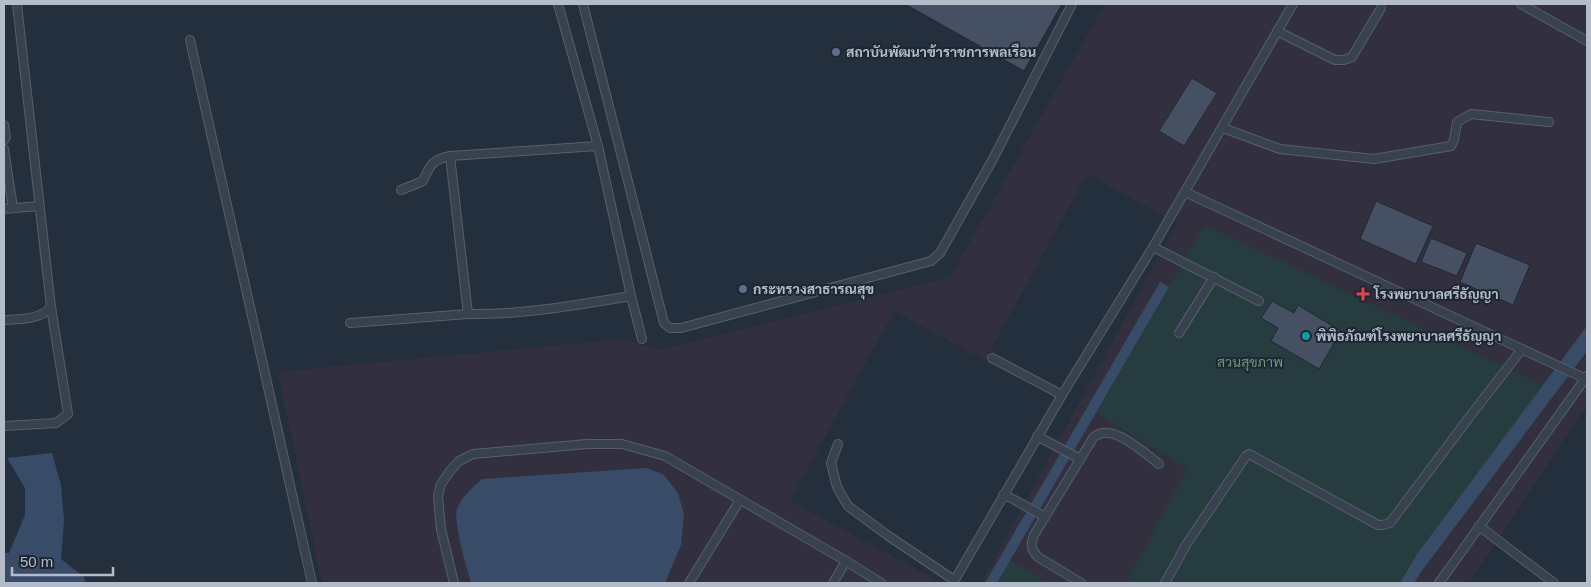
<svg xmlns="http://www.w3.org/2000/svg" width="1591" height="587" font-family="Arial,Sarabun,sans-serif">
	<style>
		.medical { fill: #32303f }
		.green { fill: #263c3f }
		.water { fill: #394c67 }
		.building { fill: #455162; stroke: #1f2835 }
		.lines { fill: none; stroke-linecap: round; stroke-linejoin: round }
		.lane-casing { stroke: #565f6c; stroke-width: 10 }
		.lane { stroke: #38414e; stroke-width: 8 }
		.service-dot { fill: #5c6f8a; stroke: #1d2633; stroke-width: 2 }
		.health-dot { fill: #e0444e; stroke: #1d2633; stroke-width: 2 }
		.culture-dot { fill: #0f9aa8; stroke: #1d2633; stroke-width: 2 }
		.labels { text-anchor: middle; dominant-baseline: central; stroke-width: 4; stroke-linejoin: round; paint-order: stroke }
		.poi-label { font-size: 14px; font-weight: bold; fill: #b4bcc9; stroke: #1d2633; text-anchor: start }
		.park-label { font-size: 14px; fill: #6b9a76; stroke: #1d2633 }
	</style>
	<rect width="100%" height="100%" fill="#242f3e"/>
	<path class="medical" d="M 1105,4 L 1587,4 L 1587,405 L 1469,583 L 981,583 L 1177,223 L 1087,174 L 985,360 L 894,311 L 790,501 L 942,583 L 322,583 L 278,372 L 624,339 L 659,350 L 950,277 Z"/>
	<g class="green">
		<path d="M 1205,225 L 1543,385 L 1417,554 L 1400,583 L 1126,583 L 1187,469 L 1096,413 Z"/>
		<path d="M 1009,561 L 1052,583 L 997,583 Z"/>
	</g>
	<g class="water">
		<path d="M 1160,282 L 1169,287 L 997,583 L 985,583 Z"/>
		<path d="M 1587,326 L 1587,351 L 1421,572 L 1414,583 L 1400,583 L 1417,554 Z"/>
		<path d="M 52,453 L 61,485 L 64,520 L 61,559 L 84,577 L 86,583 L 4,583 L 4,553 L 9,553 L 25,515 L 25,488 L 7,458 Z"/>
		<path d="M 647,468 L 664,475 L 678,493 L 684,514 L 681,545 L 665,583 L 471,583 C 467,568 453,523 457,509 C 460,499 474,486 482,479 Z"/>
	</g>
	<g class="building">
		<path d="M 905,4 L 1062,4 L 1024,71 Z"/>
		<path d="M 1192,78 L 1217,93 L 1184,146 L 1159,131 Z"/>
		<path d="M 1376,201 L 1433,226 L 1416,264 L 1360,239 Z"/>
		<path d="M 1431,238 L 1467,253 L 1457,276 L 1421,262 Z"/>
		<path d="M 1476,243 L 1530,265 L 1513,305 L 1460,282 Z"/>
		<path d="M 1272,301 L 1294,313 L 1298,305 L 1341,331 L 1319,369 L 1271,341 L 1278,328 L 1261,318 Z"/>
	</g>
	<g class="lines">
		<g class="lane-casing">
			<g id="lane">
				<path d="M 558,4 L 598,146 L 631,296 L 642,339"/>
				<path d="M 583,4 L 664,323 L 670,328 L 681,328 L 931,261 L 940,253 L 993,159 L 1072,4"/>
				<path d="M 1521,4 L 1587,41"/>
				<path d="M 1277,31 L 1335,60 L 1344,60 L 1352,57 L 1381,8"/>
				<path d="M 190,40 L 312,583"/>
				<path d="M 4,125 L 6,137 L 4,140"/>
				<path d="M 1223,128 L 1280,149 L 1374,159 L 1451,146 L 1454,140 L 1457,122 L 1471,114 L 1549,122"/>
				<path d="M 4,149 L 13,208"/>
				<path d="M 450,156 L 468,314 C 523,315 577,305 631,296"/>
				<path d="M 401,190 L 423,181 C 430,165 432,160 450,156 L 598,146"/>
				<path d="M 1185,192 L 1586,379"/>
				<path d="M 4,209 L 39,206"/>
				<path d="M 1153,247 L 1259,301"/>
				<path d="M 4,320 C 18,319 41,320 51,307"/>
				<path d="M 350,323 L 468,314"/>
				<path d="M 1179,333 L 1214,277"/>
				<path d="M 992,358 L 1062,395"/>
				<path d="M 4,426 L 56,423 L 68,414 L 51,307 L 17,4"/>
				<path d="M 1037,436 L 1080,459"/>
				<path d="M 838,444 L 831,463 L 837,487 L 848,506 L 887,535 L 954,580"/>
				<path d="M 1003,495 L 1011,498 L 1045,517"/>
				<path d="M 1479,526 L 1554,583"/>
				<path d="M 454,583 L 441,529 L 438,496 L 441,484 L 450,471 L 459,461 L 473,454 L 587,444 L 622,444 L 665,456 L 846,561 L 881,583"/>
				<path d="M 689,583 L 740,500"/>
				<path d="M 833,583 L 846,561"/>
				<path d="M 953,583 L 1062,395 L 1153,247 L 1293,4"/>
				<path d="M 1081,583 L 1038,557 C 1031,550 1030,545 1034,535 L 1093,438 C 1110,420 1144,453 1159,464"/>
				<path d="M 1165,583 L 1186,545 L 1246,456 L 1249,454 L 1378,525 L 1382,525 L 1390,523 L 1471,415 L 1522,349"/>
				<path d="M 1439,583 L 1587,376"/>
			</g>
		</g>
		<use href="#lane" class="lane"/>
	</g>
	<g class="service-dot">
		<circle cx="836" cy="52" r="5"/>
		<circle cx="743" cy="289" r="5"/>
	</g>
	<path class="health-dot" d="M1360.5 286.5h5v5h5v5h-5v5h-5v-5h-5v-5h5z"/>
	<circle class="culture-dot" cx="1306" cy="336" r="5"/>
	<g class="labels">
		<g class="poi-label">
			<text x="846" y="52">สถาบันพัฒนาข้าราชการพลเรือน</text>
			<text x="753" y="289">กระทรวงสาธารณสุข</text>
			<text x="1374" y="294">โรงพยาบาลศรีธัญญา</text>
			<text x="1316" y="336">พิพิธภัณฑ์โรงพยาบาลศรีธัญญา</text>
		</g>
		<g class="park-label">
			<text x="1250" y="362">สวนสุขภาพ</text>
		</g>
	</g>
	<rect width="1591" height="587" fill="none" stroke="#b4bcc9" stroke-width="10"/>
	<path d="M12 567v8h101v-8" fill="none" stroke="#b4bcc9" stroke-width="2.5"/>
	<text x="20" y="567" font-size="15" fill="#b4bcc9" stroke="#1d2633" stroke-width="4" paint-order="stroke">50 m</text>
</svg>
